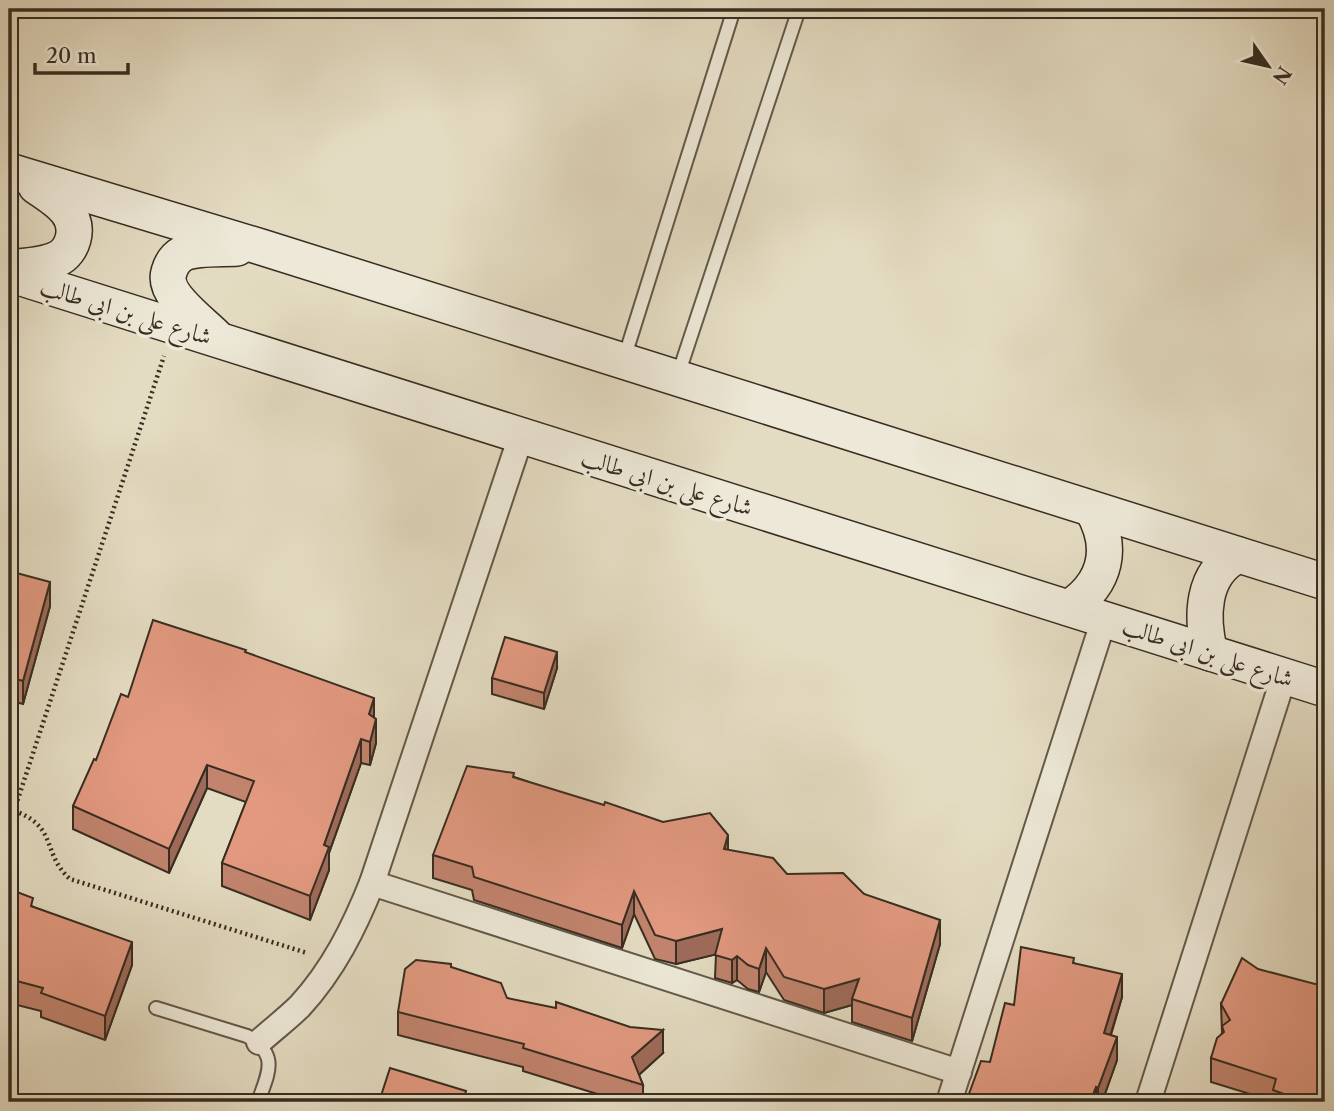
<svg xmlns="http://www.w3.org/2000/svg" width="1334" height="1111" font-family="'Libre Caslon Text',Amiri,serif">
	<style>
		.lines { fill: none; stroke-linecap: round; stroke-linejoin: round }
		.lane-casing { stroke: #635949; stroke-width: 16 }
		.street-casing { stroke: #635949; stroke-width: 28 }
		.secondary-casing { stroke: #382d21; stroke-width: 38 }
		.path { stroke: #382d21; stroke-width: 4.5; stroke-dasharray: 2 3.5; stroke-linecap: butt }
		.lane { stroke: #ede8d7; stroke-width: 12 }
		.street { stroke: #ede8d7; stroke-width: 24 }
		.secondary { stroke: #ede8d7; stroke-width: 35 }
		.wall { fill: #c2846e; stroke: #382d21; stroke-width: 2 }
		.shaded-wall { fill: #9e6b5a; stroke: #382d21; stroke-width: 2 }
		.building { fill: #e29980; stroke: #382d21; stroke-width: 2 }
		.labels { text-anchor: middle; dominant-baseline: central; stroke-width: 7; stroke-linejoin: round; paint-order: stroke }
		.street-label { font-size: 24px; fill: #382d21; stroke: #ede8d7 }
	</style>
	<rect width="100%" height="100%" fill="#e4dcc2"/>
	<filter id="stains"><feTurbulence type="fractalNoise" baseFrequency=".00286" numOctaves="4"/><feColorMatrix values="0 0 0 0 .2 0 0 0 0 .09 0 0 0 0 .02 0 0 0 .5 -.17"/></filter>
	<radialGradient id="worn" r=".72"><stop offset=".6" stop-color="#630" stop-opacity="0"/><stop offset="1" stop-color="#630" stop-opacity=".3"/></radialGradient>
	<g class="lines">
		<g class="lane-casing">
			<g id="lane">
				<path d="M 624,359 L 734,9"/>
				<path d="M 677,378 L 799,9"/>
				<path d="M 156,1008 L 247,1036 C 280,1055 268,1073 258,1102"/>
			</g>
		</g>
		<g class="street-casing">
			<g id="street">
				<path d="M 372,883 L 959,1072"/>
				<path d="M 259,1042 C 272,1030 287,1019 300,1006 C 333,970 354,928 372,883 L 521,436"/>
				<path d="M 949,1102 L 1104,619"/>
				<path d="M 1148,1102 L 1284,676"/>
			</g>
		</g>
		<g class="secondary-casing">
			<g id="secondary">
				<path d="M 9,171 L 261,247 L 1325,582"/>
				<path d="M 9,268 C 24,266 43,266 57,259 C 65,256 71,247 73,239 C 80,212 54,199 36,186"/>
				<path d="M 9,274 L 1325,689"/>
				<path d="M 215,336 C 200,321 162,294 169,272 C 171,265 175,258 182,254 C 194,247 222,249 237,248"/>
				<path d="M 1069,608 C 1107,583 1114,547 1092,509"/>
				<path d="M 1210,653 C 1201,618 1201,573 1238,555"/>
			</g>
		</g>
		<g class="path">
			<path d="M 9,809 C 60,825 40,852 70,879 L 307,953"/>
			<path d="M 14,811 L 164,356"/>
		</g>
		<use href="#lane" class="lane"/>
		<use href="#street" class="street"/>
		<use href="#secondary" class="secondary"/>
	</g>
	<g class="wall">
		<path d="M 9,571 L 50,606 L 23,704 L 9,700 Z"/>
		<path d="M 246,653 L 374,718 L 376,743 L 370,765 L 361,763 L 329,853 L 329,870 L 310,920 L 222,886 L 222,863 L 246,802 L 207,788 L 169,873 L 73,829 L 73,806 L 128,697 Z"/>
		<path d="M 557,668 L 544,709 L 492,694 L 492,678 Z"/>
		<path d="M 514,777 L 728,850 L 787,874 L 864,894 L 940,944 L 912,1041 L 852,1022 L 852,1005 L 824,1013 L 784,1000 L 766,972 L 759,992 L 748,989 L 737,980 L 732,983 L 715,978 L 716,954 L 676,964 L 655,959 L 634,914 L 622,948 L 474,900 L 472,890 L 433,878 L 433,855 Z"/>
		<path d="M 9,889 L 33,907 L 132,965 L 105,1040 L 41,1017 L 41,1011 L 9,1003 Z"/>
		<path d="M 1074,963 L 1122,997 L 1111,1035 L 1117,1060 L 1102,1102 L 966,1102 L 990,1062 L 1014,1005 Z"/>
		<path d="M 451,967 L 507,998 L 663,1053 L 639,1075 L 643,1085 L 643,1102 L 623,1102 L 523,1071 L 523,1067 L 398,1035 L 398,1012 Z"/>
		<path d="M 1221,1004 L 1325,1102 L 1273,1102 L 1273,1101 L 1211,1082 L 1211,1058 L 1222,1033 Z"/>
	</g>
	<g class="shaded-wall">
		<path d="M 50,582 L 50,606 L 23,704 L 23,681 Z"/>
		<path d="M 557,652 L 557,668 L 544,709 L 544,693 Z"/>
		<path d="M 374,698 L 374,722 L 369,714 Z"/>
		<path d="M 376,719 L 376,743 L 370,765 L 370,742 Z"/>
		<path d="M 361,739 L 361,763 L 329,853 L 329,870 L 310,920 L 310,896 L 324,845 Z"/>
		<path d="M 207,765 L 207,788 L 169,873 L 169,849 Z"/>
		<path d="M 728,835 L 728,859 L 724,849 Z"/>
		<path d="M 634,891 L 634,914 L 622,948 L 622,925 Z"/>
		<path d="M 940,920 L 940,944 L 912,1041 L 912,1018 Z"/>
		<path d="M 722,929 L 722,953 L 676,964 L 676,941 Z"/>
		<path d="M 132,942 L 132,965 L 105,1040 L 105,1016 Z"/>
		<path d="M 766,948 L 766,972 L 759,992 L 759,969 Z"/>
		<path d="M 737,956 L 737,980 L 732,983 L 732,960 Z"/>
		<path d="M 1122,974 L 1122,997 L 1104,1056 L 1104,1033 Z"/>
		<path d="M 859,979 L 852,999 L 852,1005 L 824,1013 L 824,989 Z"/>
		<path d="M 663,1030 L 663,1053 L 632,1081 L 632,1057 Z"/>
		<path d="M 1117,1037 L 1117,1060 L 1102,1102 L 1098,1102 L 1098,1088 Z"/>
		<path d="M 1096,1087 L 1096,1102 L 1090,1102 Z"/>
	</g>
	<g class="building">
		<path d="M 9,571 L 50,582 L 23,681 L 9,677 Z"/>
		<path d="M 153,620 L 246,650 L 245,652 L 374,698 L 369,714 L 376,719 L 370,742 L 361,739 L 324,845 L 329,847 L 310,896 L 222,863 L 254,781 L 207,765 L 169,849 L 73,806 L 94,759 L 96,760 L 121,694 L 128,697 Z"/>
		<path d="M 505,637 L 557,652 L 544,693 L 492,678 Z"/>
		<path d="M 467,766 L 514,773 L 513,777 L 604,805 L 605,802 L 663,822 L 710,813 L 728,835 L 724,849 L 773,858 L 787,874 L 843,873 L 864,894 L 940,920 L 912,1018 L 852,999 L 859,979 L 824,989 L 784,977 L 766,948 L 759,969 L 748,965 L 737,956 L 732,960 L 715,955 L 722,929 L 676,941 L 655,935 L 634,891 L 622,925 L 474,877 L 472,867 L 433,855 Z"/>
		<path d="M 9,889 L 33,898 L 31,906 L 132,942 L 105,1016 L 41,993 L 43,988 L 9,979 Z"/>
		<path d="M 1021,947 L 1074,958 L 1073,963 L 1122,974 L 1104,1033 L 1117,1037 L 1098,1088 L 1096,1087 L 1090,1102 L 966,1102 L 981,1061 L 990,1062 L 1005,1003 L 1014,1005 Z"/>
		<path d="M 1242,958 L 1258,969 L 1315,984 L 1325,982 L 1325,1102 L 1306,1102 L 1273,1090 L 1276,1079 L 1211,1058 L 1217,1038 L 1224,1032 L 1222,1026 L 1230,1020 L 1221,1004 Z"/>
		<path d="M 416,960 L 451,964 L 451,967 L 501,983 L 507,998 L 556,1008 L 556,1002 L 630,1027 L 663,1030 L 632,1057 L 643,1085 L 523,1048 L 524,1044 L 398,1012 L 405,969 Z"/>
		<path d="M 390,1068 L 466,1091 L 463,1102 L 379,1102 Z"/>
		<path d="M 521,1097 L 535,1102 L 519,1102 Z"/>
	</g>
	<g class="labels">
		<g class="street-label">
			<text transform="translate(126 311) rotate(17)">شارع على بن ابى طالب</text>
			<text transform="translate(667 482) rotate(17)">شارع على بن ابى طالب</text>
			<text transform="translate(1208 652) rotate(18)">شارع على بن ابى طالب</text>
		</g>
	</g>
	<rect width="1334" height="1111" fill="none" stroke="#e4dcc2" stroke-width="35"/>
	<rect x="10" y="10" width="1313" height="1090" fill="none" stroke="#382d21" stroke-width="3.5"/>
	<rect x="18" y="18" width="1299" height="1076" fill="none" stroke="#382d21" stroke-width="2"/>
	<g transform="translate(1268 66) rotate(124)" stroke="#ede8d7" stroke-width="5" paint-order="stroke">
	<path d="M0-5L12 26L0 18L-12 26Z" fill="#382d21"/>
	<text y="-10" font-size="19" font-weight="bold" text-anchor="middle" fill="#382d21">N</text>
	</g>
	<path d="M35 63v10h93v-10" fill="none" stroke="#382d21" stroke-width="3.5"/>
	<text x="46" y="63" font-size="21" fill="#382d21" stroke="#ede8d7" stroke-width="5" paint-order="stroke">20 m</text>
	<rect width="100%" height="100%" filter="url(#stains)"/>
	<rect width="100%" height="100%" fill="url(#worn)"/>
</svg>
